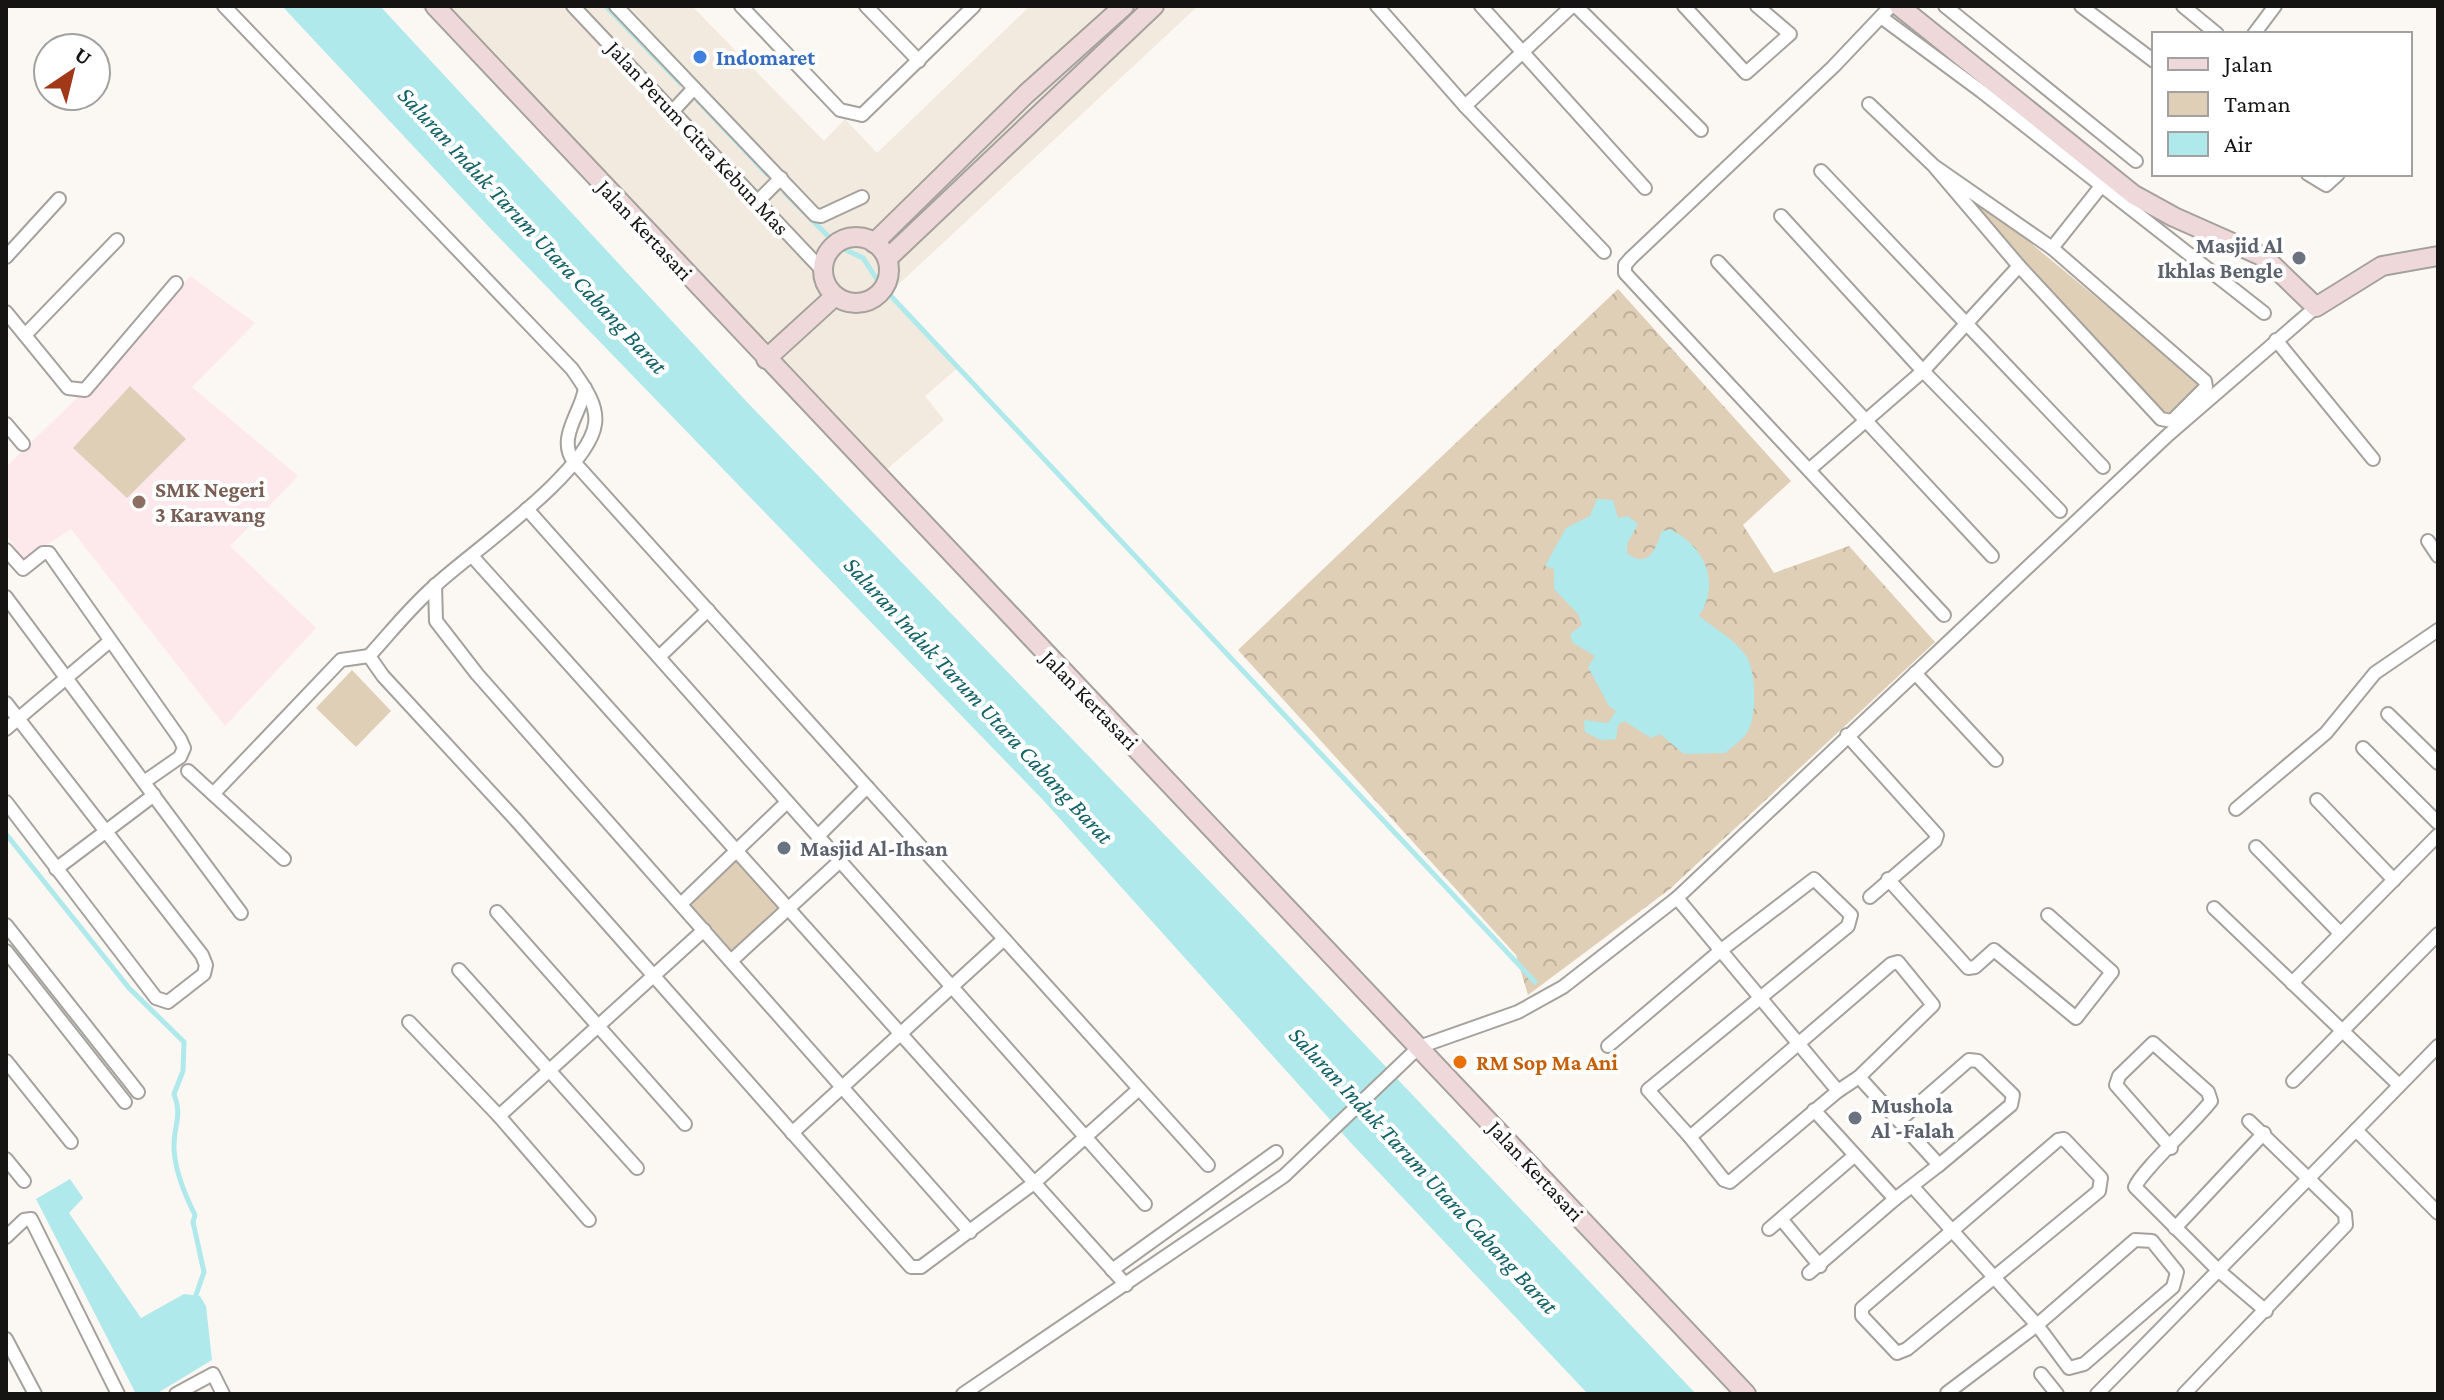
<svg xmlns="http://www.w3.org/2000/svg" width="2444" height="1400" font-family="'Crimson Pro',serif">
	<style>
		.built { fill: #f2eade }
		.education { fill: #fde8ec }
		.forest { fill: url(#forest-crowns) }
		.green { fill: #dfcfb7 }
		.water { fill: #afe9eb }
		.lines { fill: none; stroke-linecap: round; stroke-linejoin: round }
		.stream { stroke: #afe9eb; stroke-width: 5 }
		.street-casing { stroke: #a5a29d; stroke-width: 16 }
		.secondary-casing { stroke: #a5a29d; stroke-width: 22 }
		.street { stroke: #fff; stroke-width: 12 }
		.secondary { stroke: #efd8da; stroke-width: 18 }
		.shop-dot { fill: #3f7fe0; stroke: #fff; stroke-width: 3 }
		.worship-dot { fill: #6b7280; stroke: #fff; stroke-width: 3 }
		.education-dot { fill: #8d6e63; stroke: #fff; stroke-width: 3 }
		.food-dot { fill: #e8710a; stroke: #fff; stroke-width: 3 }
		.labels { text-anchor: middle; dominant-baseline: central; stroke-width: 8; stroke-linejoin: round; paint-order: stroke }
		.shop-label { font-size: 22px; font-weight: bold; fill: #366cbe; stroke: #fff; text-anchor: start }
		.street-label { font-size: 22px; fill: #151412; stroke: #fff }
		.worship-label { font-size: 22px; font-weight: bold; fill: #5b616d; stroke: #fff; text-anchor: start }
		.education-label { font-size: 22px; font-weight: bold; fill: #785e54; stroke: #fff; text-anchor: start }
		.food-label { font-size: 22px; font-weight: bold; fill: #c56008; stroke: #fff; text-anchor: start }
		.water-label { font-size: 24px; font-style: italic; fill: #136265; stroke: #fff }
	</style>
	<defs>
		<pattern id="forest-crowns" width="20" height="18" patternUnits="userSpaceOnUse" patternTransform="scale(2)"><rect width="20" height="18" fill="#dfcfb7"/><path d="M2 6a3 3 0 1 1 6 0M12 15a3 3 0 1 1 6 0" fill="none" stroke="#beb19c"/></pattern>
	</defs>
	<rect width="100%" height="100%" fill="#fbf7f2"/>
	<path class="built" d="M 420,6 L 692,6 L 824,141 L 845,119 L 877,153 L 1030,6 L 1198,6 L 887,295 L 959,367 L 925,396 L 944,420 L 872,482 Z"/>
	<path class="education" d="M 190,276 L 255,323 L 192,387 L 298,476 L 230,546 L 316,628 L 225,726 L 71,529 L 23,560 L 6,534 L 6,467 L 85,390 Z"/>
	<path class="forest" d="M 1618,289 L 1791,481 L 1743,525 L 1774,573 L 1849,546 L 1935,642 L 1670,889 L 1528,995 L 1516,955 L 1238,650 Z"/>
	<g class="green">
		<path d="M 1965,196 L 2016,231 L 2200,383 L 2165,417 Z"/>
		<path d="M 130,386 L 186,439 L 127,498 L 73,448 Z"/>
		<path d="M 352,670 L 391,711 L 356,747 L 316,708 Z"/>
		<path d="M 737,851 L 788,908 L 731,961 L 681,904 Z"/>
	</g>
	<g class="water">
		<path d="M 282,6 L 380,6 L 746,401 L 1242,915 L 1696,1394 L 1588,1394 L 1352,1144 L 1043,800 L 487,225 Z"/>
		<path d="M 1597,499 L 1613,500 L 1618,518 L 1628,516 L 1638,524 L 1627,544 L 1627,553 C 1647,569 1656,551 1661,532 L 1670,529 C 1705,547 1721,582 1699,616 C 1715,629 1736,640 1747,657 C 1756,674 1757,714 1748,731 C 1743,740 1733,746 1725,753 L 1684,754 L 1660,734 L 1651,738 L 1624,721 L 1618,725 L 1616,739 L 1601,740 L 1585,732 L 1584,720 L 1608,723 L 1616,711 L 1609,706 L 1588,667 L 1595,656 L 1573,643 L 1570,634 L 1582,625 L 1578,614 L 1554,589 L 1554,569 L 1545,566 L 1566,528 L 1590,516 Z"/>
		<path d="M 70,1179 L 83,1198 L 69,1213 L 141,1318 L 184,1294 L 200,1296 L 206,1306 L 212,1360 L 156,1394 L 136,1394 L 36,1199 Z"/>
	</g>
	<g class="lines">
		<g class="stream">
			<path d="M 606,6 L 681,84"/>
			<path d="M 698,101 L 767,174"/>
			<path d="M 785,193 L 829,237"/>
			<path d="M 844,249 L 863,258 L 878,281"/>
			<path d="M 890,295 L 1535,982"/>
			<path d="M 6,834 L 129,988 L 184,1042 L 183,1071 L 174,1094 C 183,1119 173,1124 174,1149 C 175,1171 185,1195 195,1215 L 193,1222 L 204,1272 L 196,1295"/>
		</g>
		<g class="street-casing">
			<g id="street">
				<path d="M 224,6 L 572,369 C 583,385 598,404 595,424 C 589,471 473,551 437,584 C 412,605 391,632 369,656 L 383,676 L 516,820 L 911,1267 L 921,1267 L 1034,1183 L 1139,1089"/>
				<path d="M 573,6 L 823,271"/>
				<path d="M 616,6 L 815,215 L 821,216 L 862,197"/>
				<path d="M 741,6 L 840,110 L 862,115 L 974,6"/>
				<path d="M 866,6 L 919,61"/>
				<path d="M 1377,6 L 1465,106 L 1572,6"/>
				<path d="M 1481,6 L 1645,188"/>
				<path d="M 1576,6 L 1701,130"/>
				<path d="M 1684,6 L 1746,73 L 1790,34 L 1757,6"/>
				<path d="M 1891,6 L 1833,67 L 1631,258 L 1625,265 L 1625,273 L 1944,615"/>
				<path d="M 1945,6 L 2136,161"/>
				<path d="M 2081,6 L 2154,61"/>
				<path d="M 2183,6 L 2217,34"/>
				<path d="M 1881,17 L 1981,91 L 2264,313"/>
				<path d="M 2254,34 L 2275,6"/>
				<path d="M 1869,104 L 1934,166 L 2019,266 L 2161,419 L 2172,421 L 2206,387 L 2205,381 L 2052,248 L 1934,166"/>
				<path d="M 1465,106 L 1604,252"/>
				<path d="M 672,112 L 694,88"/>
				<path d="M 1821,171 L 2103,467"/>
				<path d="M 2308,174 L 2326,185 L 2338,174"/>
				<path d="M 758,201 L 781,178"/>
				<path d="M 1781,216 L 1923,371 L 2060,511"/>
				<path d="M 2052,248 L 2102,185"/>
				<path d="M 6,257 L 59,199"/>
				<path d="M 1718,262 L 1992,556"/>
				<path d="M 6,312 L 68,388 L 85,390 L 176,283"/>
				<path d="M 25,335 L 117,240"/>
				<path d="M 2276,340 L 2373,459"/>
				<path d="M 585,388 C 582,412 556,438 574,462 L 1208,1165"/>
				<path d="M 6,424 L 23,444"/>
				<path d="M 1810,469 L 1923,371 L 2019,266"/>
				<path d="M 527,509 L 1145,1204"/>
				<path d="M 2428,541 L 2438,556"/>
				<path d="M 6,550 L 23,569 L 43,553 L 49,553 L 180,739 L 184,748 L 180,757 L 144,782"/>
				<path d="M 472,556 L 1126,1285"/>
				<path d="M 435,585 L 436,621 L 477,674 L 970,1232"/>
				<path d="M 6,597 L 241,913"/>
				<path d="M 659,657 L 708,610"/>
				<path d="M 1915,673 L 1996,760"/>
				<path d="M 6,703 L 202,955 L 206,965 L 204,974 L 168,1002 L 156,998 L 6,802"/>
				<path d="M 2388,714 L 2438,763"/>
				<path d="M 6,729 L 110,641"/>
				<path d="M 1847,735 L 1937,835 L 1935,841 L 1870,897"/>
				<path d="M 2363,748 L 2438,823"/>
				<path d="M 188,771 L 284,859"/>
				<path d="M 213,794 L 341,660 L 369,656"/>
				<path d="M 2317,800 L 2394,880"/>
				<path d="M 2236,809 L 2326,733 L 2375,673 L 2438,630"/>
				<path d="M 818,836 L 867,787"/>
				<path d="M 2256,847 L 2340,933"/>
				<path d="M 56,869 L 154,795"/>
				<path d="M 1888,879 L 1968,968 L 1975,967 L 1994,950 L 2076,1018 L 2112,972 L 2048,915"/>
				<path d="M 1677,898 L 1838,1091 L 1730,1182 L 1724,1180 L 1690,1137"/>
				<path d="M 681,904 L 787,802"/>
				<path d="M 2214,908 L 2399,1085"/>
				<path d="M 497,912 L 685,1124"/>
				<path d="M 6,925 L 138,1092"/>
				<path d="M 6,951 L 125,1102"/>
				<path d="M 731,961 L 840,861"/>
				<path d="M 459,970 L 637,1168"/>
				<path d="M 2292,983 L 2438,835"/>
				<path d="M 409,1022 L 499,1116 L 589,1220"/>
				<path d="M 1608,1046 L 1720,951 L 1814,879 L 1851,915 L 1848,926 L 1648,1090 L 1690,1137 L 1891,964 L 1898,962 L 1933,1005 L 1859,1077 L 1838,1091"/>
				<path d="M 6,1061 L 71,1142"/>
				<path d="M 2293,1081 L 2438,934"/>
				<path d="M 1814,1110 L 1895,1199 L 1939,1165 L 1859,1077"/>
				<path d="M 499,1116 L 704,930"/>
				<path d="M 1900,1120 L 1969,1060 L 1978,1061 L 2013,1095 L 2011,1105 L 1939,1165"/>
				<path d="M 2356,1130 L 2438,1046"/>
				<path d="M 792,1133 L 1004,939"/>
				<path d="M 2064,1139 L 2101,1178 L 2099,1191 L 1907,1349 L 1897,1353 L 1862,1316 L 1862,1308 L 2058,1140 Z"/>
				<path d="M 2171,1148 L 2116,1085 L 2119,1076 L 2153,1043 L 2208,1092 L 2211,1101 C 2196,1121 2142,1170 2135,1187 L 2219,1271 L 2266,1311"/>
				<path d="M 6,1159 L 24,1181"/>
				<path d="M 1913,1187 L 2037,1325 L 2069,1368 L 2084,1364 L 2173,1287 L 2177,1272 L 2152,1241 L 2135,1240 L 2037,1325 L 1947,1393"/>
				<path d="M 1782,1220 L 1820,1266"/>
				<path d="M 2175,1228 L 2264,1133"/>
				<path d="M 1769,1229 L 1854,1156"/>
				<path d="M 6,1237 L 24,1220 L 31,1219 L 118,1394"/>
				<path d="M 1112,1270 L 1276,1152"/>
				<path d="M 1809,1273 L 1895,1199"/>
				<path d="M 6,1339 L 35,1394"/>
				<path d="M 2041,1374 L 2057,1394"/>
				<path d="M 176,1394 L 213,1374 L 223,1394"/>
				<path d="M 963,1394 L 1284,1176 L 1419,1047 L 1518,1012 L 1563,987 L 1677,898 L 2168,435 L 2316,307"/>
				<path d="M 2097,1394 L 2356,1130 L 2438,1213"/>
				<path d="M 2184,1394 L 2346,1225 L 2345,1214 L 2249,1121"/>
			</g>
		</g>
		<g class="secondary-casing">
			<g id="secondary">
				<path d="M 435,6 L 1746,1394"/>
				<path d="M 1899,6 L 2134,195 L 2174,217 L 2264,257 L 2316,307 L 2382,266 L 2438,256"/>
				<circle cx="856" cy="270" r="33"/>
				<path d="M 874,243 L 1026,94 L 1124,6"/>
				<path d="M 888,258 L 1154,6"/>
				<path d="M 766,359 L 835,296"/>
			</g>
		</g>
		<use href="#street" class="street"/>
		<use href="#secondary" class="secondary"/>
	</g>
	<circle class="shop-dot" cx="700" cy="57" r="8"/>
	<g class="worship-dot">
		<circle cx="2299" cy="258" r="8"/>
		<circle cx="784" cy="848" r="8"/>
		<circle cx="1855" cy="1118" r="8"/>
	</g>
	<circle class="education-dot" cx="139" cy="502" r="8"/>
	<circle class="food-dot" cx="1460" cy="1062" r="8"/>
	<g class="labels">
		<g class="shop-label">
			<text x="716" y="57">Indomaret</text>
		</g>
		<g class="street-label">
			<text transform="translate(698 138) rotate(47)">Jalan Perum Citra Kebun Mas</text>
			<text transform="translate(645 230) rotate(47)">Jalan Kertasari</text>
			<text transform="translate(1090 700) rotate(46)">Jalan Kertasari</text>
			<text transform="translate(1536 1171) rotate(47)">Jalan Kertasari</text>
		</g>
		<g class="worship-label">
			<text x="2283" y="245" text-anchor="end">Masjid Al<tspan x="2283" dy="25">Ikhlas Bengle</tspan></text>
			<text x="800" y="848">Masjid Al-Ihsan</text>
			<text x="1871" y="1105">Mushola<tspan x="1871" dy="25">Al -Falah</tspan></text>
		</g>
		<g class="education-label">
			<text x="155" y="489">SMK Negeri<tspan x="155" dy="25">3 Karawang</tspan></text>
		</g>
		<g class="food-label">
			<text x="1476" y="1062">RM Sop Ma Ani</text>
		</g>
		<g class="water-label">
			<text transform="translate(533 230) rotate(47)">Saluran Induk Tarum Utara Cabang Barat</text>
			<text transform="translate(979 700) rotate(47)">Saluran Induk Tarum Utara Cabang Barat</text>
			<text transform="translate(1424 1170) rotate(47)">Saluran Induk Tarum Utara Cabang Barat</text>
		</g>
	</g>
	<rect width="2444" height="1400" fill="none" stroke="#151412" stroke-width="16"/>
	<rect x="2152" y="32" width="260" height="144" fill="#ffffff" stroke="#a1a1a0" stroke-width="2"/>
	<rect x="2168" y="58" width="40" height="12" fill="#efd8da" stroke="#a1a1a0" stroke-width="2"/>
	<text x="2224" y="72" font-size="24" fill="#151412">Jalan</text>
	<rect x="2168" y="92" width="40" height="24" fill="#dfcfb7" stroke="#a1a1a0" stroke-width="2"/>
	<text x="2224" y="112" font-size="24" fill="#151412">Taman</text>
	<rect x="2168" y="132" width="40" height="24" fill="#afe9eb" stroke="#a1a1a0" stroke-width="2"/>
	<text x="2224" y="152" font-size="24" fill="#151412">Air</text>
	<g transform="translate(72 72) rotate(35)"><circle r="38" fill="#ffffff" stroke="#a1a1a0" stroke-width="2"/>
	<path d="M0-6L14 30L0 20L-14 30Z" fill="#a13919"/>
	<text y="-12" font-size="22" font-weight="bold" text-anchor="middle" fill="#151412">U</text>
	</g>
</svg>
